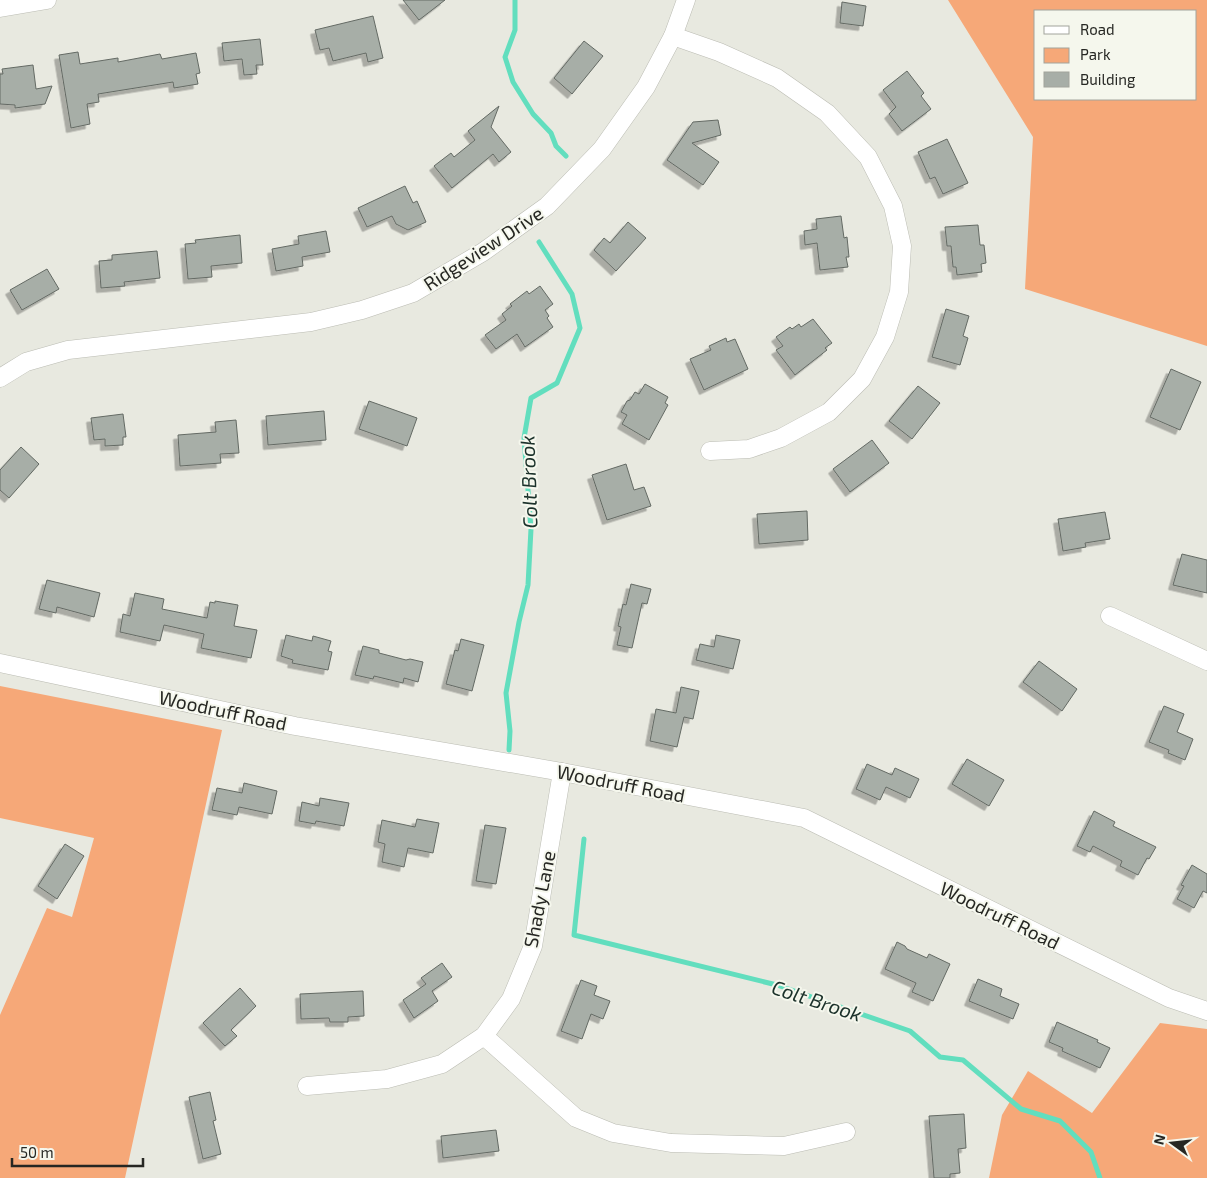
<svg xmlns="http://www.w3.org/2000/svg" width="1207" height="1178" font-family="'Exo 2',sans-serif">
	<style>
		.green { fill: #f6a878; fill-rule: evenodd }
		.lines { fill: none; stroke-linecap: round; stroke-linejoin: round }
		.stream { stroke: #62debe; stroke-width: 5 }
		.building { fill: #a7aea7; stroke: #646a64; filter: url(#shadow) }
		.minor-casing { stroke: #bbbcb3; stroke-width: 19 }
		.minor { stroke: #fff; stroke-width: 18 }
		.labels { text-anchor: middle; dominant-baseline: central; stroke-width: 4; stroke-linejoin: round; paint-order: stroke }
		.street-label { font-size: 19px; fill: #262723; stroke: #f5f7ed }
		.water-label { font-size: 20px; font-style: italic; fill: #1b312a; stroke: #f5f7ed }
	</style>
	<defs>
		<filter id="shadow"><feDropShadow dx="-4.5" dy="4.5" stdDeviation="0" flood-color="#0004"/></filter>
	</defs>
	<rect width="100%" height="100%" fill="#e8e9e0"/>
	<g class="green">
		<path d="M 948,0 L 1207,0 L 1207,346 L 1025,289 L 1033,137 ZM 1196,11 L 1196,99 L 1036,99 L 1036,11 Z"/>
		<path d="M 0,686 L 222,730 L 125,1178 L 0,1178 L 0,1015 L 47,908 L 72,917 L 94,838 L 0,818 Z"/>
		<path d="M 1160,1023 L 1207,1029 L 1207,1178 L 989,1178 L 1002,1115 L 1028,1071 L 1092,1113 Z"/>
	</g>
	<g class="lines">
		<g class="stream">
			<path d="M 515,0 L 515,30 L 505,57 L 513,82 L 533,114 L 551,133 L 556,146 L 566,156"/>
			<path d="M 509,750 L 510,731 L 506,693 L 519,622 L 528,585 L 531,529 L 524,438 L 531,398 L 557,383 L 580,328 L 572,294 L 539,242"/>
			<path d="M 584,839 L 574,935 L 777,985 L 910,1031 L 940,1057 L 963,1060 L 1021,1109 L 1060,1121 L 1091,1152 L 1100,1178"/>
		</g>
	</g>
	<g class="building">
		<path d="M 403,0 L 445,0 L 419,20 Z"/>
		<path d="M 842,2 L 866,6 L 863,26 L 840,23 Z"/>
		<path d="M 373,16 L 383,58 L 368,62 L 366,53 L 333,61 L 329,48 L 320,50 L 315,30 Z"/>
		<path d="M 260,39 L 263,65 L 256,65 L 257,74 L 244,75 L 242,59 L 224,61 L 222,43 Z"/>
		<path d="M 584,41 L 603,56 L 572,94 L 554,78 Z"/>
		<path d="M 78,52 L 80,64 L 118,58 L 118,62 L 160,54 L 162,59 L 196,53 L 200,73 L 196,74 L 198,84 L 174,88 L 173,82 L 98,94 L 99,102 L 87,104 L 90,124 L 71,128 L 59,55 Z"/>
		<path d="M 33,65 L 36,89 L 52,86 L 45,104 L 15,108 L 15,105 L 0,104 L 0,74 L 3,74 L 2,69 Z"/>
		<path d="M 907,71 L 924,93 L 921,96 L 931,109 L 902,131 L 889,114 L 896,107 L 883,90 Z"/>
		<path d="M 499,106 L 491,127 L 511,152 L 499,162 L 493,154 L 452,188 L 434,166 L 451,153 L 454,157 L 475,140 L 468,131 Z"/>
		<path d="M 718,120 L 721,135 L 692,143 L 719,162 L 703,185 L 667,160 L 693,122 Z"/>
		<path d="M 947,139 L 968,183 L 943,194 L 935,177 L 930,179 L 918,152 Z"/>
		<path d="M 405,186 L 413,203 L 417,201 L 426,222 L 408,230 L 396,224 L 392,216 L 367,227 L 358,208 Z"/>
		<path d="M 841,216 L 844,238 L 847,237 L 849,257 L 846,257 L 848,267 L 820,270 L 817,243 L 805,245 L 804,231 L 817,229 L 816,219 Z"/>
		<path d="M 628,222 L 646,238 L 616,271 L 594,250 L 604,238 L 610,243 Z"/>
		<path d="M 978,225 L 980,245 L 984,245 L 986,263 L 981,264 L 982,272 L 957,275 L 956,267 L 953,267 L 951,246 L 947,246 L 945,227 Z"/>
		<path d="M 326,231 L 330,252 L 302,257 L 303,266 L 276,271 L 272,249 L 299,244 L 298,236 Z"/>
		<path d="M 240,235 L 242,263 L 211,266 L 212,277 L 188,279 L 185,244 L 196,243 L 195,240 Z"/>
		<path d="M 157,251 L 160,278 L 124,282 L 125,286 L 101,288 L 99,261 L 112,260 L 112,255 Z"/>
		<path d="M 47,269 L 59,289 L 22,310 L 10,290 Z"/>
		<path d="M 540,286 L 553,304 L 545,310 L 549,316 L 547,318 L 553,327 L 525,347 L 517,334 L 496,349 L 485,335 L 506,320 L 502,314 L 512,306 L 510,304 L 527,291 L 529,294 Z"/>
		<path d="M 946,309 L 969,316 L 963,336 L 968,338 L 960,365 L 932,357 Z"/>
		<path d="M 813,319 L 832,343 L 825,348 L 827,350 L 795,375 L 776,350 L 783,346 L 776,337 L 790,327 L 792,329 L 799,324 L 801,327 Z"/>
		<path d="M 726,338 L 727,342 L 735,339 L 748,369 L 704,390 L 690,359 L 711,350 L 709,346 Z"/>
		<path d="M 1171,369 L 1201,382 L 1180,430 L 1150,417 Z"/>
		<path d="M 645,384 L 668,397 L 665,403 L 668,405 L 649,440 L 622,424 L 627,415 L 621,412 L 627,401 L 630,400 L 635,392 L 639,394 Z"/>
		<path d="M 918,386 L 940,403 L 912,439 L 889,421 Z"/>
		<path d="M 369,401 L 417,418 L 407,446 L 359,429 Z"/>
		<path d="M 324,411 L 326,440 L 268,445 L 266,416 Z"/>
		<path d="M 123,414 L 126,437 L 123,437 L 123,445 L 105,446 L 105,439 L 94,440 L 91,418 Z"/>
		<path d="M 236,420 L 239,453 L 220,454 L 221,463 L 180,466 L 178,435 L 216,432 L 215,422 Z"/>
		<path d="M 872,440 L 889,463 L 850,492 L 833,469 Z"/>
		<path d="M 21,447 L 39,464 L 9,498 L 0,490 L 0,470 Z"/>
		<path d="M 626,464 L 634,490 L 644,487 L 651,506 L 607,520 L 592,475 Z"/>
		<path d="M 807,511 L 808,540 L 759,544 L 757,514 Z"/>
		<path d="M 1105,512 L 1110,539 L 1085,543 L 1086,547 L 1063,551 L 1058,519 Z"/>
		<path d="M 1182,554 L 1207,560 L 1207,593 L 1173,585 Z"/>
		<path d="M 47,580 L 100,593 L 94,617 L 57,607 L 56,613 L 39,609 Z"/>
		<path d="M 631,584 L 651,589 L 647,604 L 642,603 L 632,648 L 617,645 L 621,627 L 618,626 L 623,604 L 626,605 Z"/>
		<path d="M 135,593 L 164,599 L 162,609 L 207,618 L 210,602 L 215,603 L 215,601 L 238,605 L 234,626 L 257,630 L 251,658 L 201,648 L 204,634 L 164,625 L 160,641 L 120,632 L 123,614 L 130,616 Z"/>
		<path d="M 286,635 L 312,641 L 313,636 L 331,641 L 328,651 L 332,652 L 328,670 L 292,663 L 293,660 L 281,656 Z"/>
		<path d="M 716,635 L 740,640 L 733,669 L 696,660 L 700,644 L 714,647 Z"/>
		<path d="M 461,639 L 484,645 L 472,691 L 446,684 L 455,650 L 458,651 Z"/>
		<path d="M 363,646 L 379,650 L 379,653 L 406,660 L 410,659 L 423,662 L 418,682 L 404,678 L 403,683 L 374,676 L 373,679 L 355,675 Z"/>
		<path d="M 1039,661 L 1077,689 L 1062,711 L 1023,682 Z"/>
		<path d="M 681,687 L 699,691 L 693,719 L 684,717 L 677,747 L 650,741 L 656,709 L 676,713 Z"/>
		<path d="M 1164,706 L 1184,714 L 1177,732 L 1193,739 L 1185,760 L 1168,753 L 1169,750 L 1149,742 Z"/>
		<path d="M 967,759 L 1004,780 L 989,806 L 952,784 Z"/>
		<path d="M 867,764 L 892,775 L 895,768 L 919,779 L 910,798 L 886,787 L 880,800 L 856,789 Z"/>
		<path d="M 244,783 L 277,791 L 272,814 L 239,807 L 237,815 L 212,810 L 217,788 L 242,793 Z"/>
		<path d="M 320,798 L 349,803 L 344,826 L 316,821 L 315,824 L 299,821 L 302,802 L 319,806 Z"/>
		<path d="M 1094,811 L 1115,822 L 1113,826 L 1156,847 L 1149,859 L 1147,858 L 1138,875 L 1120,866 L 1122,861 L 1093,846 L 1090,852 L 1077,846 Z"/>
		<path d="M 417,819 L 439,823 L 433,853 L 408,848 L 404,867 L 382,862 L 385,844 L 378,842 L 382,820 L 415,827 Z"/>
		<path d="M 485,825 L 506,828 L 496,884 L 476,881 Z"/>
		<path d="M 65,844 L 84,856 L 57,899 L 38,886 Z"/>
		<path d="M 1192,865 L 1207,874 L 1207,893 L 1203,891 L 1194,908 L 1177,899 L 1184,886 L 1181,885 Z"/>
		<path d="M 897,942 L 905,946 L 907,949 L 927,958 L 929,954 L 950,964 L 933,1001 L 912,992 L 916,983 L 885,969 Z"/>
		<path d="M 442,963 L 452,977 L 432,991 L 438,1001 L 414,1018 L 403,1000 L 426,984 L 421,978 Z"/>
		<path d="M 978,979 L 1002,989 L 1000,996 L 1019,1004 L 1013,1019 L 969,1001 Z"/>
		<path d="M 581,980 L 597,986 L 594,995 L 610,1001 L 603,1019 L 591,1014 L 582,1039 L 561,1031 Z"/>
		<path d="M 240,988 L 256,1006 L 231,1030 L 237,1036 L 225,1046 L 203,1023 Z"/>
		<path d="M 363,991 L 364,1016 L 348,1017 L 348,1022 L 330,1022 L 329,1018 L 301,1019 L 300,994 Z"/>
		<path d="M 1057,1022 L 1098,1040 L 1097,1042 L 1110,1048 L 1100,1068 L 1062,1051 L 1063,1048 L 1049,1042 Z"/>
		<path d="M 210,1092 L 216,1120 L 213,1121 L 221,1154 L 203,1159 L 189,1097 Z"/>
		<path d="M 964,1114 L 966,1148 L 958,1149 L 960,1173 L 950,1174 L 950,1178 L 934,1178 L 929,1116 Z"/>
		<path d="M 496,1130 L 499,1151 L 443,1158 L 441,1136 Z"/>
	</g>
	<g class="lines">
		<g class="minor-casing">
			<g id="minor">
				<path d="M 0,8 L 47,0"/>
				<path d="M 673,36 L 719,52 L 777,78 L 827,113 L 868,157 L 893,206 L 902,246 L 899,292 L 885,337 L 862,379 L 829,412 L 781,438 L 749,449 L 710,451"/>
				<path d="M 0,378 L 26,362 L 68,350 L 311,322 L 362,310 L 413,293 L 483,252 L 547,206 L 602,149 L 646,87 L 673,36 L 686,0"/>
				<path d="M 1110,616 L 1207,661"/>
				<path d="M 0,663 L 295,726 L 562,772 L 804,818 L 1169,998 L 1207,1011"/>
				<path d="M 484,1036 L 576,1118 L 613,1133 L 671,1143 L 784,1146 L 846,1132"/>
				<path d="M 307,1086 L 387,1079 L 442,1064 L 484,1036 L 511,999 L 533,946 L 562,772"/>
			</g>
		</g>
		<use href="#minor" class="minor"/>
	</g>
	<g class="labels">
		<g class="street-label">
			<text transform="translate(483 248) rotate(-33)">Ridgeview Drive</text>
			<text transform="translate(223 710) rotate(12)">Woodruff Road</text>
			<text transform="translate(621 783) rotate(11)">Woodruff Road</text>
			<text transform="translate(539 899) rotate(-79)">Shady Lane</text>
			<text transform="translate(1000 915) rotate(26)">Woodruff Road</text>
		</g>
		<g class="water-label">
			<text transform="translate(528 482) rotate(-92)">Colt Brook</text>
			<text transform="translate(817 1000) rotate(18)">Colt Brook</text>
		</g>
	</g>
	<rect x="1034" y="10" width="162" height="90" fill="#f5f7ed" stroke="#a2a49c"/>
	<rect x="1044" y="26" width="25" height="8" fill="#ffffff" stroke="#a2a49c"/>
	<text x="1080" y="35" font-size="15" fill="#262723">Road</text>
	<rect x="1044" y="48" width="25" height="15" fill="#f6a878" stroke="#a2a49c"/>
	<text x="1080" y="60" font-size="15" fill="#262723">Park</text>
	<rect x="1044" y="72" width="25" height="15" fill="#a7aea7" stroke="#a2a49c"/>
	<text x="1080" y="85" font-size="15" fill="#262723">Building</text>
	<g transform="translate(1172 1143) rotate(285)" stroke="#f5f7ed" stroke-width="4" paint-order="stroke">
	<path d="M0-4L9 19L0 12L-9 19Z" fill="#262723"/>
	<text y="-8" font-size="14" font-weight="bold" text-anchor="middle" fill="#262723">N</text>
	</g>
	<path d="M12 1158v8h131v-8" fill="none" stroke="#262723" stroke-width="2.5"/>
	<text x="20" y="1158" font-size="15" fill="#262723" stroke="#f5f7ed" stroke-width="4" paint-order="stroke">50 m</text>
</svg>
